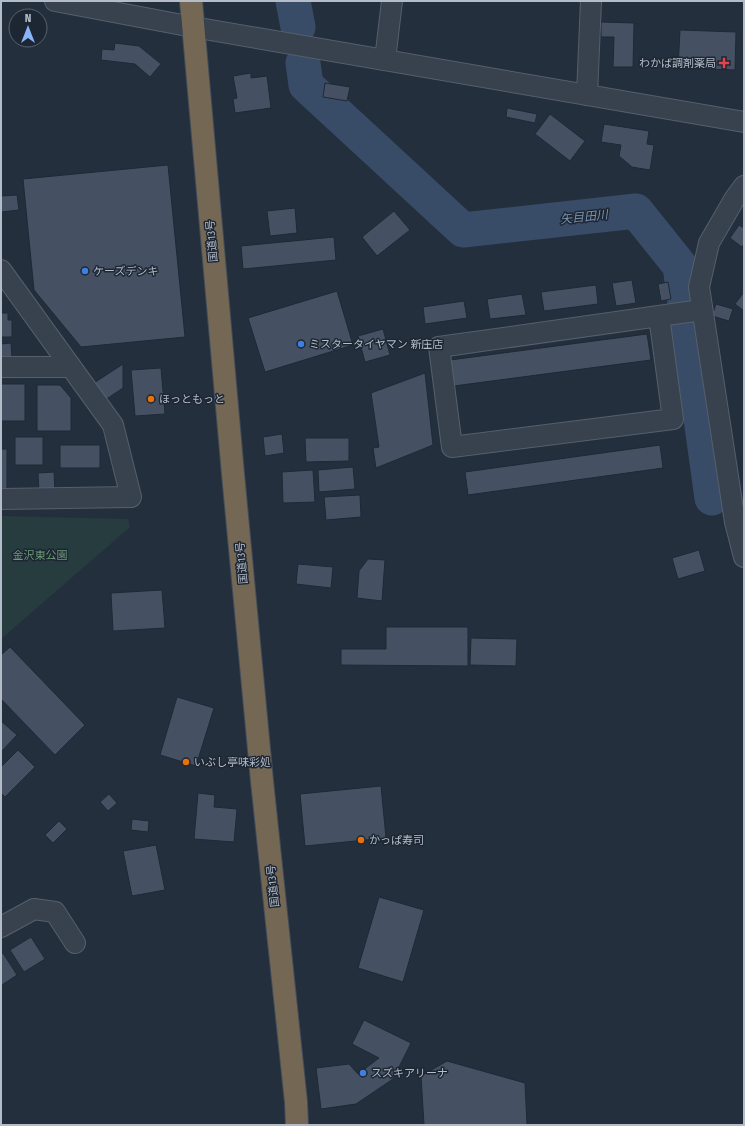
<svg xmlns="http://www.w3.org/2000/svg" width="745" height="1126" font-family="'Fira Sans Condensed','Noto Sans JP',sans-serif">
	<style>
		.green { fill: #263c3f }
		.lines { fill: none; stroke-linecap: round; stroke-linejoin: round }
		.river { stroke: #394c67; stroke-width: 35 }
		.building { fill: #455162; stroke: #1f2835 }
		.minor-casing { stroke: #565f6c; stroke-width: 22 }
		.highway-casing { stroke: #434c59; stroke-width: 24 }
		.minor { stroke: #38414e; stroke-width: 20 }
		.highway { stroke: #746855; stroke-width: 22 }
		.health-dot { fill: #e0444e; stroke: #1d2633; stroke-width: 1.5 }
		.shop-dot { fill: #3f7fe0; stroke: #1d2633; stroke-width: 1.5 }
		.food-dot { fill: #e8710a; stroke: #1d2633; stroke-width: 1.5 }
		.labels { text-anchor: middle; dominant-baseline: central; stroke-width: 3; stroke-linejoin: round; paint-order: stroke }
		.poi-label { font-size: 11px; fill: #b4bcc9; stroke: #1d2633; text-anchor: start }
		.street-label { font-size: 11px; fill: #b4bcc9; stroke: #1d2633 }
		.park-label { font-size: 11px; fill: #6b9a76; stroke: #1d2633 }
		.water-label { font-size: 12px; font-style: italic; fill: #7c92b1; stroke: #1d2633 }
	</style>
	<rect width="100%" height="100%" fill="#242f3e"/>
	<path class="green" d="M 1,516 L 128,519 L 130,527 L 1,639 Z"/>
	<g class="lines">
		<g class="river">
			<path d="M 293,1 L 298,27"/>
			<path d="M 303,63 L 306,85 L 463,230 L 636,211 L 680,266 L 712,498"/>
		</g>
	</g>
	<g class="building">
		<path d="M 601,22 L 634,23 L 633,67 L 613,67 L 614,37 L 601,37 Z"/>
		<path d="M 680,30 L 736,32 L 735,70 L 678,68 Z"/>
		<path d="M 115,43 L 139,46 L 161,64 L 150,77 L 135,64 L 101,60 L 102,49 L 114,50 Z"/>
		<path d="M 251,73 L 251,78 L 267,76 L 271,108 L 235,113 L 233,99 L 237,98 L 233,76 Z"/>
		<path d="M 325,83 L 350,87 L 347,101 L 323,97 Z"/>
		<path d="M 507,108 L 537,114 L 535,123 L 506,117 Z"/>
		<path d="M 550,114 L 585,141 L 570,161 L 535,134 Z"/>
		<path d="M 604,124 L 649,131 L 647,144 L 654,145 L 650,170 L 632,167 L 619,156 L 621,145 L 601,142 Z"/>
		<path d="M 168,165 L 185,337 L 81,347 L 34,290 L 23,179 Z"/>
		<path d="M 17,195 L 19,210 L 1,212 L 1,196 Z"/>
		<path d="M 295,208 L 297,233 L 270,236 L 267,211 Z"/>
		<path d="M 394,211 L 410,230 L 377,256 L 362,237 Z"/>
		<path d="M 739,225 L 744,228 L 744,244 L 742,247 L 730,238 Z"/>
		<path d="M 334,237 L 336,260 L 243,269 L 241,246 Z"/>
		<path d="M 632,280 L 636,303 L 616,306 L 612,283 Z"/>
		<path d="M 668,282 L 671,299 L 661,301 L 658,284 Z"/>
		<path d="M 596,285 L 598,304 L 544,311 L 541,292 Z"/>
		<path d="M 337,291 L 353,345 L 265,372 L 248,318 Z"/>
		<path d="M 744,292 L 744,311 L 735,304 Z"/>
		<path d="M 522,294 L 526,315 L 490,319 L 487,299 Z"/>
		<path d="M 464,301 L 467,318 L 425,324 L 423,307 Z"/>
		<path d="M 716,304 L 733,309 L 729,321 L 712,316 Z"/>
		<path d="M 1,313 L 8,313 L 8,320 L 12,320 L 12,337 L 1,337 Z"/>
		<path d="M 383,329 L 390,355 L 365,362 L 358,336 Z"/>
		<path d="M 647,334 L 651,360 L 454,386 L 450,360 Z"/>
		<path d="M 11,343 L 12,358 L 1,358 L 1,344 Z"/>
		<path d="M 123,364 L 123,388 L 105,400 L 94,383 Z"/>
		<path d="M 161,368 L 165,414 L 135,416 L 131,370 Z"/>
		<path d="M 425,373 L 433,445 L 376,468 L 373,448 L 379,447 L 371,393 Z"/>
		<rect x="1" y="384" width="24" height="37"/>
		<path d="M 37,385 L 60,385 L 71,398 L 71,431 L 37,431 Z"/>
		<path d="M 282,434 L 284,453 L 265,456 L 263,437 Z"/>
		<rect x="15" y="437" width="28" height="28"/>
		<path d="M 305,438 L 349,438 L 349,461 L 306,462 Z"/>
		<rect x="60" y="445" width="40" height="23"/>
		<path d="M 660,445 L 663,468 L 468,495 L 465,472 Z"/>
		<rect x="1" y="449" width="6" height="42"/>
		<path d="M 353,467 L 355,489 L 319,492 L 318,470 Z"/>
		<path d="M 313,470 L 315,502 L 283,503 L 282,472 Z"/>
		<path d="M 54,472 L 55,492 L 39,492 L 38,473 Z"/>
		<path d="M 360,495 L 361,517 L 326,520 L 324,497 Z"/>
		<path d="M 699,550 L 705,571 L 678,579 L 672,558 Z"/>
		<path d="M 368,559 L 385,560 L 382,601 L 357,598 L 359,571 Z"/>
		<path d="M 298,564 L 333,567 L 331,588 L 296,584 Z"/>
		<path d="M 162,590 L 165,628 L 113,631 L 111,593 Z"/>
		<path d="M 386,627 L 468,627 L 468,666 L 341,665 L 341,649 L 386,649 Z"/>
		<path d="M 471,638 L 517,639 L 516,666 L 470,665 Z"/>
		<path d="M 10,647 L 85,725 L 55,755 L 1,699 L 1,655 Z"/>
		<path d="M 177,697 L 214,708 L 196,766 L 160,755 Z"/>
		<path d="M 1,721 L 17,735 L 1,752 Z"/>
		<path d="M 18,750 L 35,767 L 5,797 L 1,793 L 1,767 Z"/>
		<path d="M 381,786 L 386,838 L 305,846 L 300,794 Z"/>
		<path d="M 198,793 L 215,795 L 214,807 L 237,809 L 234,842 L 194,839 Z"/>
		<path d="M 109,794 L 117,803 L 108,811 L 100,802 Z"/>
		<path d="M 132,819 L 149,821 L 148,832 L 131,830 Z"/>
		<path d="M 59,821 L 67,829 L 53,843 L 45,835 Z"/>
		<path d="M 156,845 L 165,890 L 132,896 L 123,851 Z"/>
		<path d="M 379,897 L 424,910 L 403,982 L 358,968 Z"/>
		<path d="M 31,937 L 45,959 L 24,972 L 10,950 Z"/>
		<path d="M 3,953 L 17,975 L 2,985 L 1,982 L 1,954 Z"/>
		<path d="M 364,1020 L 411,1043 L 393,1079 L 356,1104 L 321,1109 L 316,1068 L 349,1064 L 358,1074 L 379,1058 L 352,1044 Z"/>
		<path d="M 447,1061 L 525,1083 L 527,1125 L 424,1125 L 421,1076 Z"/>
	</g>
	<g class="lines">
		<g class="minor-casing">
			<g id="minor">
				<path d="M 55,1 L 193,27 L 744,122"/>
				<path d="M 385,60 L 392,1"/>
				<path d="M 587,95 L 591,1"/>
				<path d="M 744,186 L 735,198 L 709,243 L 699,287 L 735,522 L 744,557"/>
				<path d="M 1,270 L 113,425 L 131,497 L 1,499"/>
				<path d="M 659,316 L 673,419 L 452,447 L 439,347 L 673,314 L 702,310"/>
				<path d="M 1,367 L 71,367"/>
				<path d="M 1,927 L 34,909 L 55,912 L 75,943"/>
			</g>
		</g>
		<g class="highway-casing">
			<path id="highway" d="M 191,1 L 233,474 L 262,781 L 296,1102 L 297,1125"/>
		</g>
		<use href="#minor" class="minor"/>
		<use href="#highway" class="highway"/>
	</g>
	<path class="health-dot" d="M722 57h4v4h4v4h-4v4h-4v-4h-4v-4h4z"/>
	<g class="shop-dot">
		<circle cx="85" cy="271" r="4"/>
		<circle cx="301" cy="344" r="4"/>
		<circle cx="363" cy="1073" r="4"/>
	</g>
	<g class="food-dot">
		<circle cx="151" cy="399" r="4"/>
		<circle cx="186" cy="762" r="4"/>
		<circle cx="361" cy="840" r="4"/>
	</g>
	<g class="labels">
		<g class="poi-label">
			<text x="716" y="63" text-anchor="end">わかば調剤薬局</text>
			<text x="93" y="271">ケーズデンキ</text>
			<text x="309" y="344">ミスタータイヤマン 新庄店</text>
			<text x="159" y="399">ほっともっと</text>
			<text x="194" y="762">いぶし亭味彩処</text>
			<text x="369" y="840">かっぱ寿司</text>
			<text x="371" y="1073">スズキアリーナ</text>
		</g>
		<g class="street-label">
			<text transform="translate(212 241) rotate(-95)">国道13号</text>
			<text transform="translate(242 563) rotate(-95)">国道13号</text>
			<text transform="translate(273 886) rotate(-96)">国道13号</text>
		</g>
		<g class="park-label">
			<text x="40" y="555">金沢東公園</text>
		</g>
		<g class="water-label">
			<text transform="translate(584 217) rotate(-6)">矢目田川</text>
		</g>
	</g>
	<rect width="745" height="1126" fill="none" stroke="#b4bcc9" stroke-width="4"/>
	<g transform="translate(28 28)"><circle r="19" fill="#1d2633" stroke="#59626f"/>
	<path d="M0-3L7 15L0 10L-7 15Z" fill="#8ab4f8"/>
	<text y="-6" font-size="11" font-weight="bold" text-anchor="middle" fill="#b4bcc9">N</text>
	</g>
</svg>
